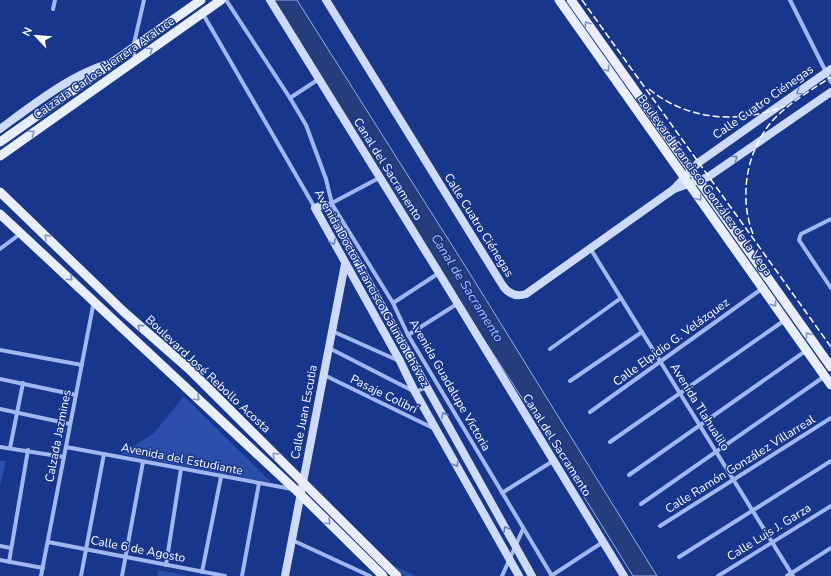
<svg xmlns="http://www.w3.org/2000/svg" width="831" height="576" font-family="'Nunito Sans',sans-serif">
	<style>
		.green { fill: #294eab }
		.water { fill: #253c7d; stroke: #93aff2 }
		.lines { fill: none; stroke-linecap: round; stroke-linejoin: round }
		.street { stroke: #a1b7ef; stroke-width: 4 }
		.secondary { stroke: #cedafa; stroke-width: 8 }
		.primary { stroke: #e9eeff; stroke-width: 9 }
		.rail { stroke: #fff; stroke-width: 1.5; stroke-dasharray: 7 3; stroke-linecap: butt }
		.oneway { stroke: #8092c6 }
		.oneway2 { stroke: #6980be }
		.labels { text-anchor: middle; dominant-baseline: central; stroke-width: 3; stroke-linejoin: round; paint-order: stroke }
		.street-label { font-size: 12px; fill: #fff; stroke: #17368c }
		.water-label { font-size: 13px; font-style: italic; fill: #adc2f6; stroke: #17368c }
	</style>
	<rect width="100%" height="100%" fill="#17368c"/>
	<g class="green">
		<path d="M 184,396 L 272,483 L 121,454 L 154,433 Z"/>
		<path d="M 0,461 L 6,461 L 0,487 Z"/>
		<path d="M 392,565 L 416,576 L 404,576 Z"/>
		<path d="M 158,570 L 188,576 L 157,576 Z"/>
	</g>
	<path class="water" d="M 274,0 L 297,0 L 467,269 L 657,576 L 633,576 L 537,421 L 475,326 Z"/>
	<g class="lines">
		<g class="street">
			<path d="M 226,0 L 290,98 L 306,125 L 326,179 L 332,204 L 393,303 L 408,335 L 552,576"/>
			<path d="M 790,0 L 831,82"/>
			<path d="M 53,9 L 55,0"/>
			<path d="M 203,14 L 315,208"/>
			<path d="M 135,60 L 133,48 L 144,0"/>
			<path d="M 290,98 L 319,79"/>
			<path d="M 330,204 L 379,178"/>
			<path d="M 831,219 L 801,234 L 799,240 L 831,288"/>
			<path d="M 590,248 L 793,576"/>
			<path d="M 0,249 L 20,234"/>
			<path d="M 393,303 L 439,273"/>
			<path d="M 332,331 L 397,360"/>
			<path d="M 408,335 L 457,304"/>
			<path d="M 329,348 L 415,392 L 427,387"/>
			<path d="M 550,349 L 621,298"/>
			<path d="M 0,350 L 82,365"/>
			<path d="M 324,375 L 435,429"/>
			<path d="M 0,379 L 76,395"/>
			<path d="M 570,381 L 642,332"/>
			<path d="M 0,409 L 70,424"/>
			<path d="M 590,412 L 763,288"/>
			<path d="M 610,442 L 785,320"/>
			<path d="M 0,447 L 64,457"/>
			<path d="M 66,447 L 292,489"/>
			<path d="M 10,448 L 23,383"/>
			<path d="M 629,475 L 807,350"/>
			<path d="M 502,493 L 553,461"/>
			<path d="M 641,504 L 825,376"/>
			<path d="M 660,526 L 831,418"/>
			<path d="M 292,540 L 370,576"/>
			<path d="M 48,542 L 225,576"/>
			<path d="M 0,546 L 11,548"/>
			<path d="M 679,557 L 831,461"/>
			<path d="M 0,560 L 43,568"/>
			<path d="M 9,562 L 28,450"/>
			<path d="M 166,565 L 181,469"/>
			<path d="M 202,572 L 221,477"/>
			<path d="M 41,576 L 94,301"/>
			<path d="M 81,576 L 104,454"/>
			<path d="M 122,576 L 143,462"/>
			<path d="M 242,576 L 259,483"/>
			<path d="M 502,576 L 523,529"/>
			<path d="M 551,576 L 603,542"/>
			<path d="M 718,576 L 831,506"/>
			<path d="M 787,576 L 831,548"/>
		</g>
		<g class="secondary">
			<path d="M 270,0 L 439,273 L 624,576"/>
			<path d="M 326,0 L 503,286 C 509,294 517,297 526,294 L 674,189 L 698,163 L 831,69"/>
			<path d="M 0,129 C 30,107 73,73 109,64"/>
			<path d="M 674,189 L 708,177 L 831,92"/>
			<path d="M 285,576 L 345,264"/>
			<path d="M 519,576 L 415,392 L 400,361 L 315,208 L 325,204 L 532,576"/>
		</g>
		<g class="primary">
			<path d="M 559,0 L 831,385"/>
			<path d="M 571,0 L 831,367"/>
			<path d="M 0,142 L 201,0"/>
			<path d="M 0,156 L 221,0"/>
			<path d="M 0,192 L 124,312 L 189,369 L 397,576"/>
			<path d="M 0,214 L 301,495 L 383,576"/>
		</g>
		<g class="rail">
			<path d="M 582,0 L 831,347"/>
			<path d="M 649,89 C 688,121 740,124 785,106"/>
			<path d="M 753,234 C 738,196 747,146 776,117 C 792,101 813,89 831,77"/>
		</g>
	</g>
	<defs><path id="oneway-chevron" d="M-2-3.5L2.5 0L-2 3.5" fill="none" stroke-width="1.6" stroke-linecap="round" stroke-linejoin="round"/></defs>
	<g class="oneway">
		<use href="#oneway-chevron" transform="translate(587 24) rotate(-124)"/>
		<use href="#oneway-chevron" transform="translate(150 50) rotate(-35)"/>
		<use href="#oneway-chevron" transform="translate(607 69) rotate(54)"/>
		<use href="#oneway-chevron" transform="translate(32 133) rotate(-35)"/>
		<use href="#oneway-chevron" transform="translate(699 198) rotate(54)"/>
		<use href="#oneway-chevron" transform="translate(47 237) rotate(-136)"/>
		<use href="#oneway-chevron" transform="translate(70 278) rotate(43)"/>
		<use href="#oneway-chevron" transform="translate(774 304) rotate(55)"/>
		<use href="#oneway-chevron" transform="translate(140 327) rotate(-139)"/>
		<use href="#oneway-chevron" transform="translate(808 335) rotate(-126)"/>
		<use href="#oneway-chevron" transform="translate(197 398) rotate(43)"/>
		<use href="#oneway-chevron" transform="translate(275 455) rotate(-135)"/>
		<use href="#oneway-chevron" transform="translate(328 522) rotate(45)"/>
	</g>
	<g class="oneway2">
		<use href="#oneway-chevron" transform="translate(799 92) rotate(145)"/>
		<use href="#oneway-chevron" transform="translate(735 158) rotate(-34)"/>
		<use href="#oneway-chevron" transform="translate(333 242) rotate(62)"/>
		<use href="#oneway-chevron" transform="translate(444 415) rotate(-119)"/>
		<use href="#oneway-chevron" transform="translate(456 464) rotate(60)"/>
		<use href="#oneway-chevron" transform="translate(506 529) rotate(-119)"/>
	</g>
	<g class="labels">
		<g class="street-label">
			<text transform="translate(104 68) rotate(-35)">Calzada Carlos Herrera Araluce</text>
			<text transform="translate(763 102) rotate(-35)">Calle Cuatro Ciénegas</text>
			<text transform="translate(388 169) rotate(58)">Canal del Sacramento</text>
			<text transform="translate(705 185) rotate(54)">Boulevard Francisco González de la Vega</text>
			<text transform="translate(479 225) rotate(58)">Calle Cuatro Ciénegas</text>
			<text transform="translate(372 288) rotate(61)">Avenida Doctor Francisco Galindo Chávez</text>
			<text transform="translate(671 342) rotate(-36)">Calle Elpidio G. Velázquez</text>
			<text transform="translate(208 374) rotate(43)">Boulevard José Rebollo Acosta</text>
			<text transform="translate(450 385) rotate(60)">Avenida Guadalupe Victoria</text>
			<text transform="translate(384 394) rotate(26)">Pasaje Colibrí</text>
			<text transform="translate(700 407) rotate(58)">Avenida Tlahualilo</text>
			<text transform="translate(304 412) rotate(-79)">Calle Juan Escutia</text>
			<text transform="translate(58 436) rotate(-79)">Calzada Jazmines</text>
			<text transform="translate(557 445) rotate(58)">Canal del Sacramento</text>
			<text transform="translate(182 459) rotate(11)">Avenida del Estudiante</text>
			<text transform="translate(740 464) rotate(-32)">Calle Ramón González Villarreal</text>
			<text transform="translate(769 532) rotate(-32)">Calle Luis J. Garza</text>
			<text transform="translate(138 549) rotate(11)">Calle 6 de Agosto</text>
		</g>
		<g class="water-label">
			<text transform="translate(467 288) rotate(58)">Canal de Sacramento</text>
		</g>
	</g>
	<g transform="translate(36 36) rotate(296)" stroke="#17368c" stroke-width="3" paint-order="stroke">
	<path d="M0-3L7 15L0 10L-7 15Z" fill="#ffffff"/>
	<text y="-6" font-size="11" font-weight="bold" text-anchor="middle" fill="#ffffff">N</text>
	</g>
</svg>
